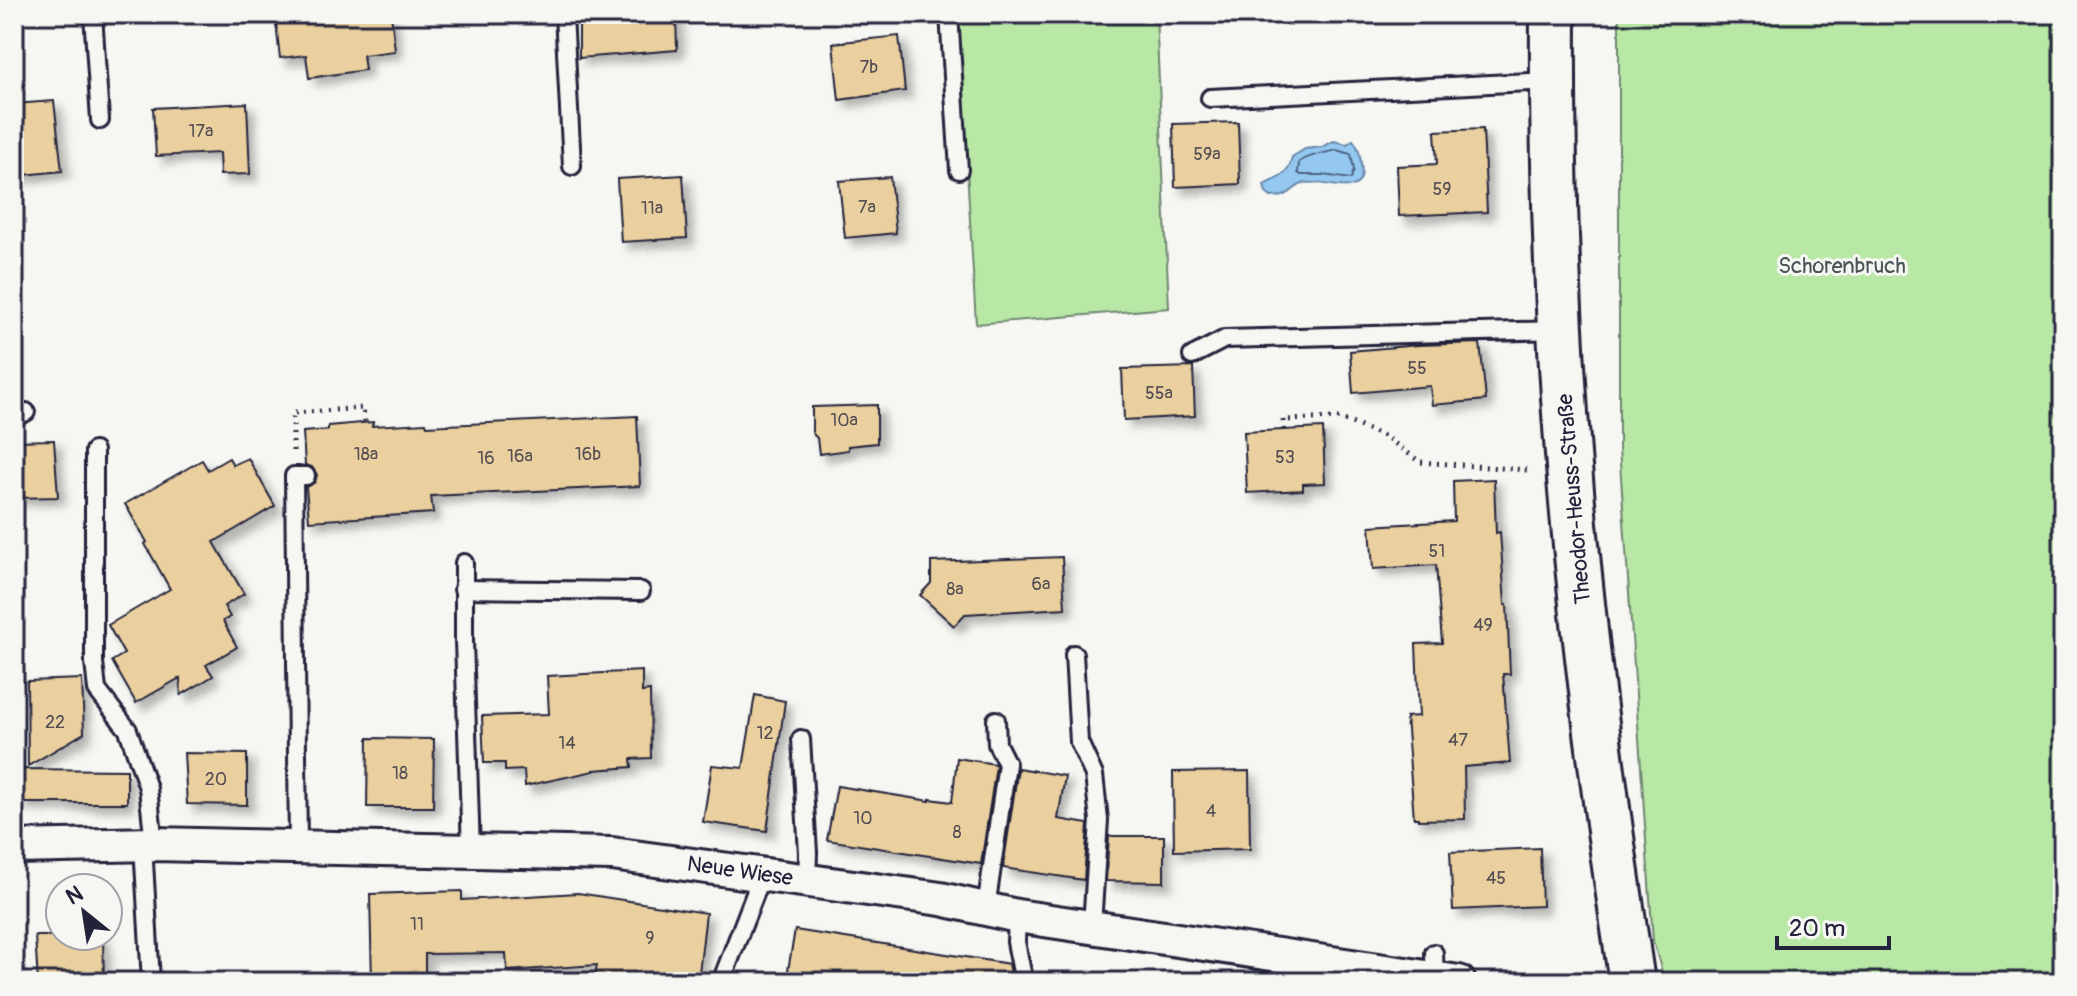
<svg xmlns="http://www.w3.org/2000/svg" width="2077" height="996" font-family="Pangolin,sans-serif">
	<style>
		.green { fill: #b9e8a6; stroke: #6e8570; stroke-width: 2 }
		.water { fill: #94c8f1; stroke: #6686a8; stroke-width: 2 }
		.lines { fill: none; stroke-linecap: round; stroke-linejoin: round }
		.shore { stroke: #506484; stroke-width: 2 }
		.building { fill: #ead09f; stroke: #22223b; stroke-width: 2; filter: url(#shadow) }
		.lane-casing { stroke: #22223b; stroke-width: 22 }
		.street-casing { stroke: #22223b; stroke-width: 38 }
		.secondary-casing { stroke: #22223b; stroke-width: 50 }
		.path { stroke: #22223b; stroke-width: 5; stroke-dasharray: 2 6; stroke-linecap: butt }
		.lane { stroke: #f6f6f2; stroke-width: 16 }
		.street { stroke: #f6f6f2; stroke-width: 32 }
		.secondary { stroke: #f6f6f2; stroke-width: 44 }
		.labels { text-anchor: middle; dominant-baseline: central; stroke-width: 6; stroke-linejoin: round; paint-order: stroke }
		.number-label { font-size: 18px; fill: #544e54 }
		.park-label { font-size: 22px; fill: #485456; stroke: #f6f6f2 }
		.street-label { font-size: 22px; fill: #22223b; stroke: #f6f6f2 }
	</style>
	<defs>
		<filter id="shadow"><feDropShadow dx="7" dy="7" stdDeviation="4" flood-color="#0004"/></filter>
	</defs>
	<rect width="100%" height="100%" fill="#f6f6f2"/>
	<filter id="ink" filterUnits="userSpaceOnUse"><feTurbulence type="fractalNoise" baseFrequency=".0125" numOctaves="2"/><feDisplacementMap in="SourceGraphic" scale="16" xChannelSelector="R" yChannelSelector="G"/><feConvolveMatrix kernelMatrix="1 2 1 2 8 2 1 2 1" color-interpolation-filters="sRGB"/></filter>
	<g filter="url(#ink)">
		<g class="green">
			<path d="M 958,14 L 1156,14 L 1169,308 L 976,324 Z"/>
			<path d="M 1619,14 L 2063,14 L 2063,982 L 1665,982 L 1653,941 L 1619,448 Z"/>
		</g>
		<path class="water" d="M 1353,140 C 1359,147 1360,155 1361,164 C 1368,203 1326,179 1305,183 C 1296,185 1292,193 1283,196 C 1279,197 1275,196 1271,197 L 1266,193 L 1264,185 C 1280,176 1288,177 1292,157 L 1305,149 L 1322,147 L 1334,141 L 1347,144 Z"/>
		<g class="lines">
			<path class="shore" d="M 1336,150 L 1351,154 L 1354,169 L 1351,179 L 1323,175 L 1301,175 L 1298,173 L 1299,162 C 1310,154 1324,154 1336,150 Z"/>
		</g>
		<g class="building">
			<path d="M 275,14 L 391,14 L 395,51 L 363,55 L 365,70 L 309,78 L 306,55 L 280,58 Z"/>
			<path d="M 579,14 L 676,14 L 677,50 L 579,58 Z"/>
			<path d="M 899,36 L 905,91 L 839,100 L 833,43 Z"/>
			<path d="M 54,101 L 62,171 L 14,176 L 14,104 Z"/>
			<path d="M 247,103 L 250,174 L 220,175 L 219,153 L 156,156 L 153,108 Z"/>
			<path d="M 1238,122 L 1240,184 L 1175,187 L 1173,124 Z"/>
			<path d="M 1483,129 L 1487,212 L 1399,216 L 1397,166 L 1437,164 L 1435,131 Z"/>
			<path d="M 683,175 L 687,238 L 621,242 L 617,179 Z"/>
			<path d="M 890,177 L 896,233 L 845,238 L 839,181 Z"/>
			<path d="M 1480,343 L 1486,400 L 1432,405 L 1430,386 L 1353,393 L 1350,351 L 1419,345 Z"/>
			<path d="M 1193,367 L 1195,416 L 1124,420 L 1122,369 Z"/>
			<path d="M 877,405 L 877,443 L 848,446 L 848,450 L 819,454 L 817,438 L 812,433 L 812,407 Z"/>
			<path d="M 637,416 L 640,486 L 431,496 L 433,513 L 309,521 L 306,487 L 315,482 L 317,475 L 312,467 L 305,465 L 303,432 L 328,430 L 328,426 L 373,422 L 372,426 L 426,423 L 427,426 Z"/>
			<path d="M 1323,428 L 1325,483 L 1303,484 L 1303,490 L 1247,493 L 1244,432 Z"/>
			<path d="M 54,440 L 58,497 L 14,498 L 14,441 Z"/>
			<path d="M 229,458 L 233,465 L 248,458 L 275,506 L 214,542 L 244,594 L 224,606 L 230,617 L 223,621 L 237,647 L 206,665 L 213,676 L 181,695 L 180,678 L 136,703 L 112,661 L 124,654 L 108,625 L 170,589 L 145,544 L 147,542 L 125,504 L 202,460 L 208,470 Z"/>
			<path d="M 1494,479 L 1496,533 L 1500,532 L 1505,605 L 1507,605 L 1510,674 L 1503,674 L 1510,763 L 1464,767 L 1465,819 L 1418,820 L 1418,818 L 1414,818 L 1406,717 L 1419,716 L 1416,644 L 1442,643 L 1436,565 L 1373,569 L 1370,526 L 1454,521 L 1453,481 Z"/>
			<path d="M 1062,557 L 1065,608 L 965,614 L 954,626 L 920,595 L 931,583 L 931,562 Z"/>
			<path d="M 642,671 L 642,692 L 650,691 L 651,758 L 631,759 L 632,767 L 594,770 L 594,771 L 525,786 L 524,770 L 505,771 L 505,763 L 484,763 L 482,716 L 549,714 L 547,676 Z"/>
			<path d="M 82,679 L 84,733 L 28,766 L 27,681 Z"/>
			<path d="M 755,695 L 785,701 L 767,831 L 703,822 L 712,765 L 743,768 Z"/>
			<path d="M 368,738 L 434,739 L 433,807 L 367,807 Z"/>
			<path d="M 184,753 L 247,754 L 247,805 L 187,804 Z"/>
			<path d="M 957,758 L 995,764 L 996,766 L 981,864 L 827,840 L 837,786 L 930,801 L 930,799 L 952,802 Z"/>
			<path d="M 1018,768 L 1065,776 L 1058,819 L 1088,824 L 1084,880 L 1003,868 Z"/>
			<path d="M 21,769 L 127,770 L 127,803 L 20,803 Z"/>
			<path d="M 1249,771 L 1250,849 L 1174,851 L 1173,772 Z"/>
			<path d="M 1109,836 L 1164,836 L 1164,882 L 1106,881 Z"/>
			<path d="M 1540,848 L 1542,906 L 1453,910 L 1450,852 Z"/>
			<path d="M 462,891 L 462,900 L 578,893 L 706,913 L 698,982 L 594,982 L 597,965 L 507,971 L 506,953 L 425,954 L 425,982 L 372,982 L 370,894 Z"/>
			<path d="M 795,930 L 1009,964 L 1013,982 L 786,982 Z"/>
			<path d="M 35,936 L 103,936 L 104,982 L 38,982 Z"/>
		</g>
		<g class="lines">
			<g class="lane-casing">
				<g id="lane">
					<path d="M 93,14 L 100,120"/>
					<path d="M 564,14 L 572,166"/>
					<path d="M 949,14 L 959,170"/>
					<path d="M 1210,98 L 1551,81"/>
					<path d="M 1192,356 L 1225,339 L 1558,330"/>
					<path d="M 14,417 L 26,412"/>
					<path d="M 94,451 L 94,662 L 97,690 L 128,730 L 148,788 L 154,844"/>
					<path d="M 464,563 L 464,641 L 471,851"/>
					<path d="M 463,589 L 641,591"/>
					<path d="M 1074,654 L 1079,742 L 1094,775 L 1099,820 L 1092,925"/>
					<path d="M 801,739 L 808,853 L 807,880"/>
					<path d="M 143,845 L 151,982"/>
					<path d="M 298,846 L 294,476 L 306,476"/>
					<path d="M 986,908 L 1007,764 L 997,744 L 996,720"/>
					<path d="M 1017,916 L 1016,942 L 1024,982"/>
					<path d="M 1434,953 L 1435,979"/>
					<path d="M 721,982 L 755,894 L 758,873"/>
				</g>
			</g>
			<g class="street-casing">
				<path id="street" d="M 14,847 L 154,844 L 612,854 L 941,899 L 1017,916 L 1459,982"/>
			</g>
			<g class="secondary-casing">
				<path id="secondary" d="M 1553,14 C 1552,165 1557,316 1569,467 C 1583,639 1606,811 1632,982"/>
			</g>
			<g class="path">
				<path d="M 1284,430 L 1283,420 L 1339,418 L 1386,437 L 1420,462 L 1528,470"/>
				<path d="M 293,451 L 293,413 L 363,408 L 365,423"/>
				<path d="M 14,963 L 17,982"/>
			</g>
			<use href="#lane" class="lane"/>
			<use href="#street" class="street"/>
			<use href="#secondary" class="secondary"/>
		</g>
	</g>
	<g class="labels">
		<g class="number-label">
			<text x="869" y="67">7b</text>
			<text x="201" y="131">17a</text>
			<text x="1207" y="154">59a</text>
			<text x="1442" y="189">59</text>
			<text x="867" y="207">7a</text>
			<text x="652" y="208">11a</text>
			<text x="1417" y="368">55</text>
			<text x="1159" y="393">55a</text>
			<text x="844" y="420">10a</text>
			<text x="366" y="454">18a</text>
			<text x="588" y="454">16b</text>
			<text x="520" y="456">16a</text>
			<text x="1285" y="457">53</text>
			<text x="486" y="458">16</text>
			<text x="1437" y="551">51</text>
			<text x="1041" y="584">6a</text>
			<text x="955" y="589">8a</text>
			<text x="1483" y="625">49</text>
			<text x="55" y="722">22</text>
			<text x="765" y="733">12</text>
			<text x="1458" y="740">47</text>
			<text x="567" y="743">14</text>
			<text x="400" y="773">18</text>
			<text x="216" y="779">20</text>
			<text x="1211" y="811">4</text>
			<text x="863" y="818">10</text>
			<text x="957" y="832">8</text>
			<text x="1496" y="878">45</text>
			<text x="417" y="924">11</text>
			<text x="650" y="938">9</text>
		</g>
		<g class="park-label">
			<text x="1842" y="266">Schorenbruch</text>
		</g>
		<g class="street-label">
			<text transform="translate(1574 499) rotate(-95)">Theodor-Heuss-Straße</text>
			<text transform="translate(740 871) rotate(8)">Neue Wiese</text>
		</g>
	</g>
	<rect width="2077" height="996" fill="none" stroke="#f6f6f2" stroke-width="48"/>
	<rect x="24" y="24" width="2029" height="948" fill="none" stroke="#22223b" stroke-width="3" filter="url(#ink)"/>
	<g transform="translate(84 912) rotate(330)"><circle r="38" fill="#f6f6f2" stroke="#a1a1a9" stroke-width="2"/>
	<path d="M0-6L14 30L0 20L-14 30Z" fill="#22223b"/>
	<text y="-12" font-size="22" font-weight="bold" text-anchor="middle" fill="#22223b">N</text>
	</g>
	<path d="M1777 936v12h112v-12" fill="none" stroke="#22223b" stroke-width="4"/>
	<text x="1789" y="936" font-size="24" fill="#22223b" stroke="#f6f6f2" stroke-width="6" paint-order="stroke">20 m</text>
</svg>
